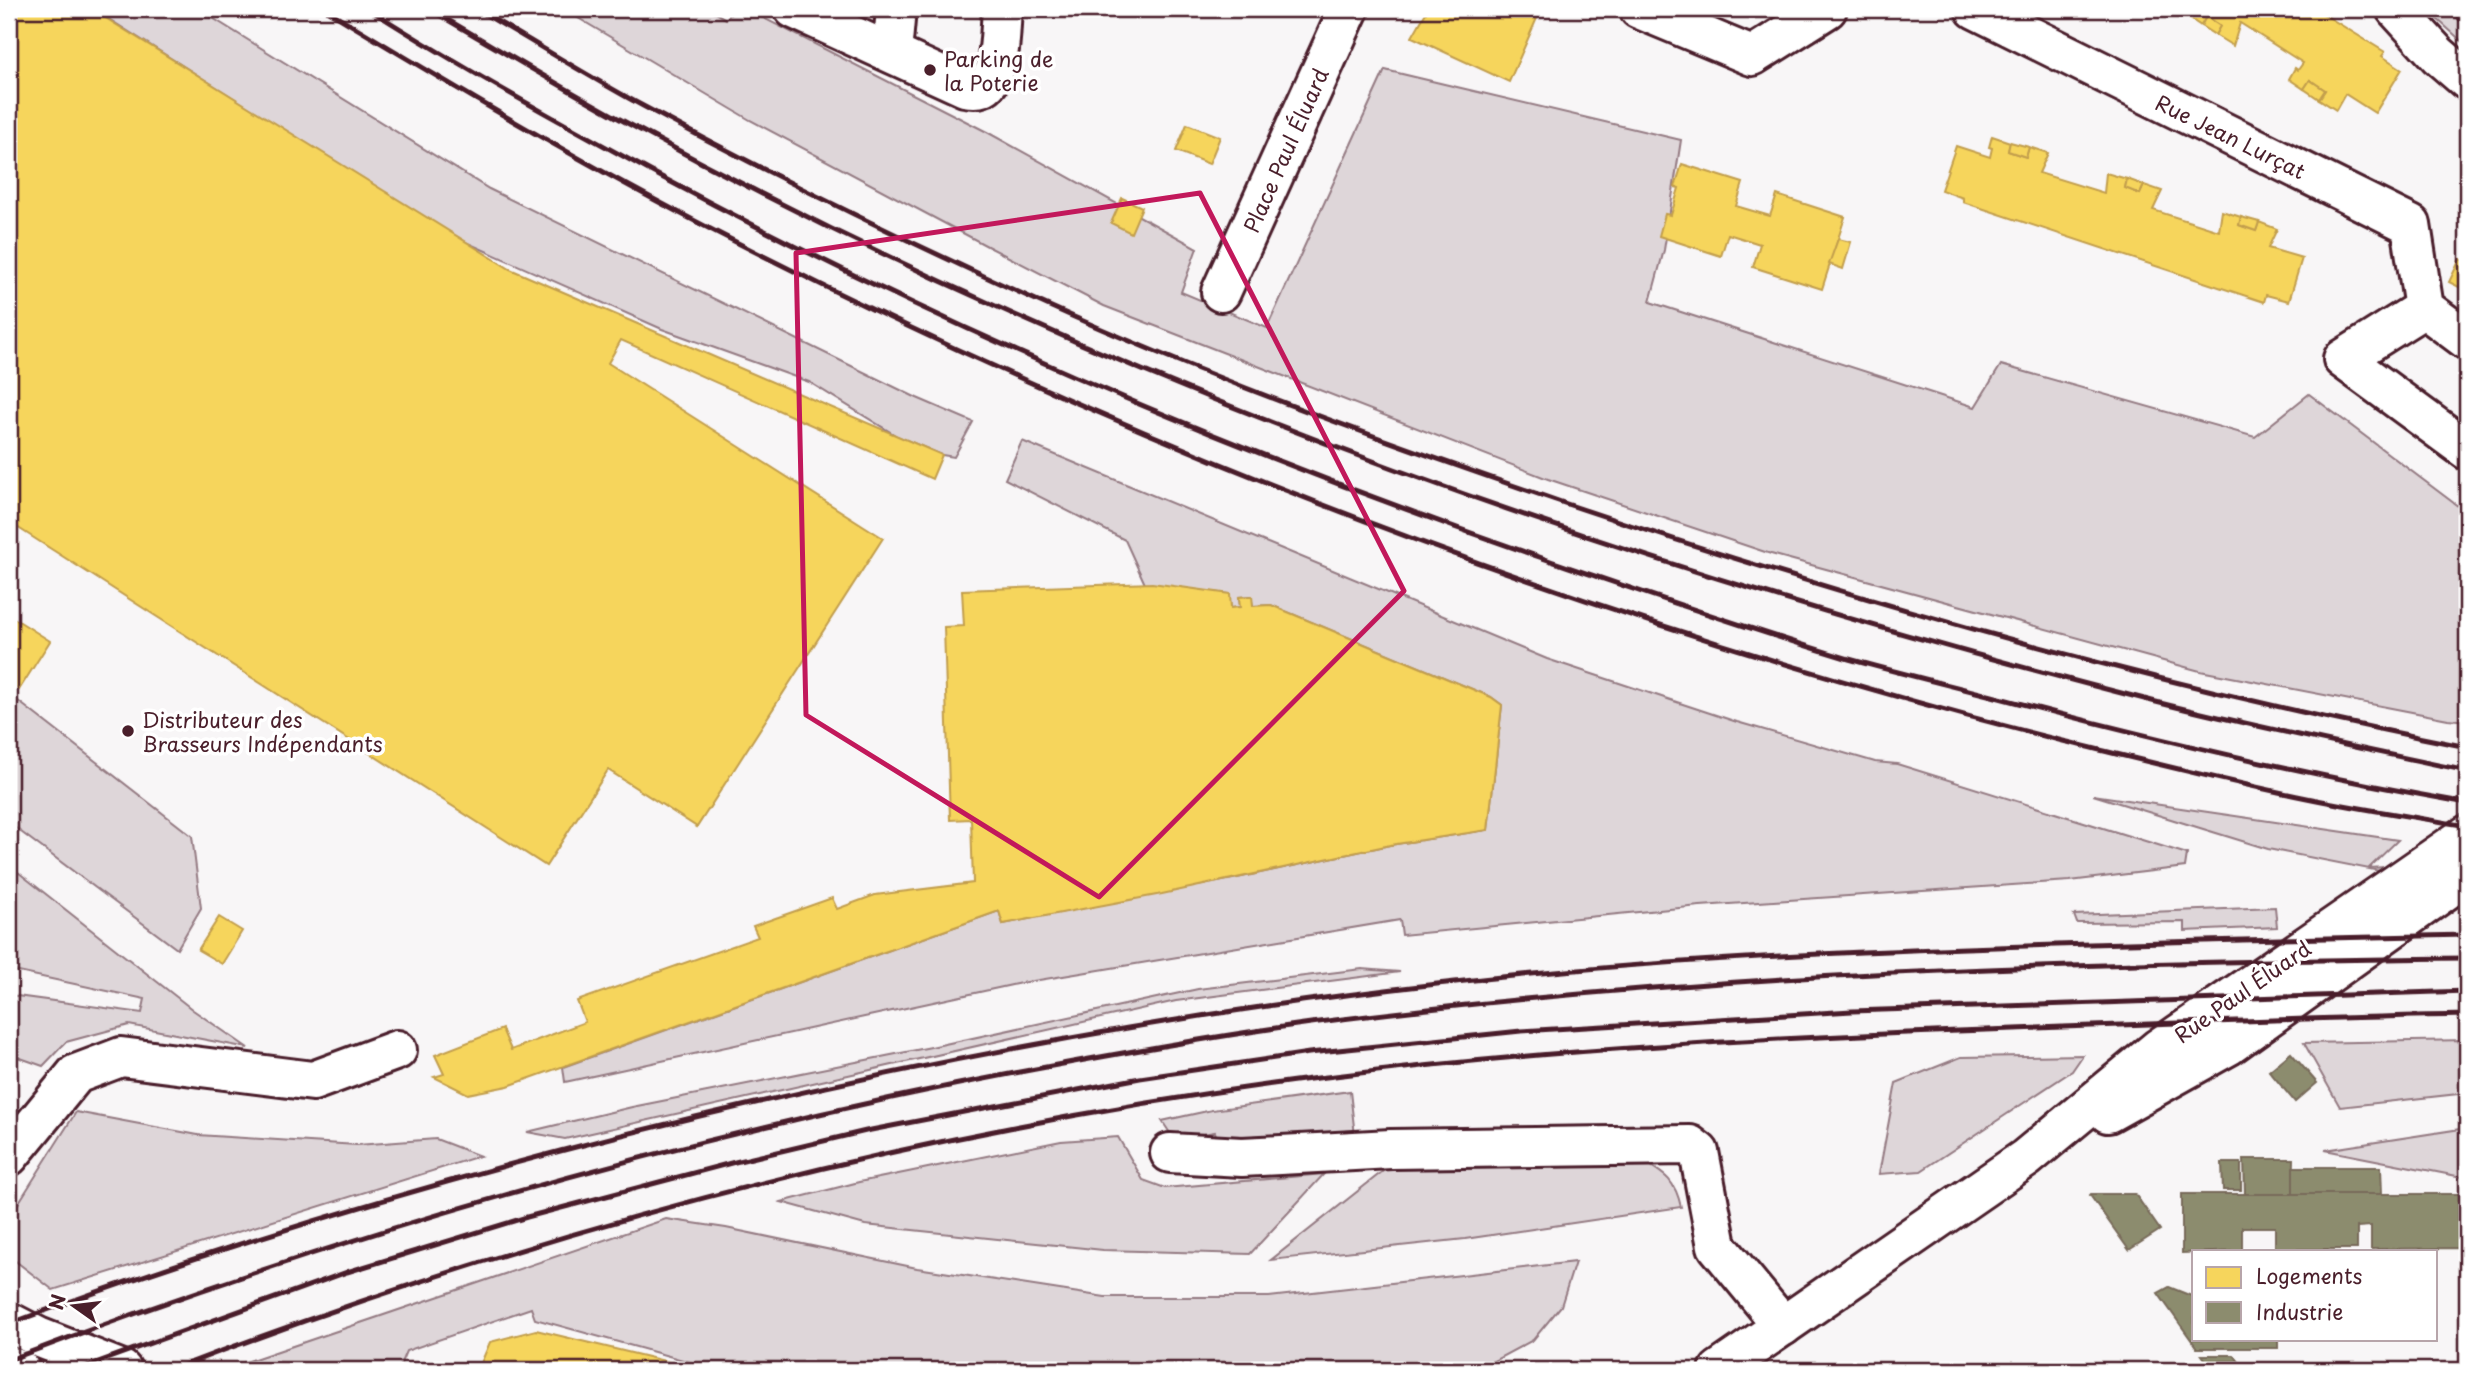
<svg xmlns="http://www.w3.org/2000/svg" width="2476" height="1379" font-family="'Playpen Sans',sans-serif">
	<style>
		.green { fill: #ded6d9; stroke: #947a82; stroke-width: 2 }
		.homes { fill: #f6d55c; stroke: #c29e4d; stroke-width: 2 }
		.industry { fill: #8c8c6e; stroke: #786b5a; stroke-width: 2 }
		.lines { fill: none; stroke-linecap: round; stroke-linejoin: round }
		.minor-casing { stroke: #4a1f2b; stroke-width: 44 }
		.major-casing { stroke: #4a1f2b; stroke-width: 44 }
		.minor { stroke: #fff; stroke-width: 38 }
		.major { stroke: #fff; stroke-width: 38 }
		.tram { stroke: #4a1f2b; stroke-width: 2 }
		.rail { stroke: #4a1f2b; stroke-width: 5 }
		.marked { fill: none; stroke: #c2185b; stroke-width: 5; stroke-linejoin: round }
		.poi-dot { fill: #4a1f2b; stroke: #fff; stroke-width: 2.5 }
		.labels { text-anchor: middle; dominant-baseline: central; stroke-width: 7; stroke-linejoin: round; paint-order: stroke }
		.poi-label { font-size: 21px; fill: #4a1f2b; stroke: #fff; text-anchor: start }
		.street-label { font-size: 21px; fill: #4a1f2b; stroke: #fff }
	</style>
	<rect width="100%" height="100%" fill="#f8f6f7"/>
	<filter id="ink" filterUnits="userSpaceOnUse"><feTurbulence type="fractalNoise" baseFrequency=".0143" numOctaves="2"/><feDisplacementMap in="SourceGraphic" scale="14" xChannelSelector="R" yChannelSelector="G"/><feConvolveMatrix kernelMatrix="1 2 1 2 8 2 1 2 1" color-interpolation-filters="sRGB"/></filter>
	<g filter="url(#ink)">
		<g class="green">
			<path d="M 93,9 L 198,9 L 489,189 L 917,398 L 973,422 L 954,457 L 942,455 L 897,436 L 809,382 L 662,329 L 452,236 Z"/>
			<path d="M 563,9 L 709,9 L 726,19 L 735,9 L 746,9 L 987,132 L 1197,248 L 1181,292 L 1267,328 L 1385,70 L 1681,140 L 1664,250 L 1650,302 L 1975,407 L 2001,365 L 2255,437 L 2309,394 L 2467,513 L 2467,721 L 2448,719 L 2200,671 L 1771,554 L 1548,479 L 1104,306 L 989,247 L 750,120 Z"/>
			<path d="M 2426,9 L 2467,9 L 2467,46 L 2466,45 Z"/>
			<path d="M 1022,441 L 1547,659 L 1737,722 L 1875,762 L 1897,764 L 2187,854 L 2185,867 L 2070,881 L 1700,906 L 1402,935 L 1400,920 L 1021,983 L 565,1082 L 563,1067 L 999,911 L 1003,924 L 1233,879 L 1390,845 L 1488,830 L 1502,705 L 1491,697 L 1271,605 L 1253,606 L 1251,596 L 1239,597 L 1240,607 L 1231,608 L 1229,594 L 1145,584 L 1125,540 L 1005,479 Z"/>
			<path d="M 9,694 L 192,836 L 201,908 L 177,949 L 9,823 Z"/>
			<path d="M 2093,795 L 2398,840 L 2369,868 L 2467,862 L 2425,880 L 2268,849 Z"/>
			<path d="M 9,865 L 193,1010 L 248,1048 L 129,1025 L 66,1042 L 43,1066 L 9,1054 L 9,995 L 142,1013 L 145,999 L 9,970 Z"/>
			<path d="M 2275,907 L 2277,927 L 2185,931 L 2185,922 L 2077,923 L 2074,915 Z"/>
			<path d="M 1362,969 L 1400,972 L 1176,1001 L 565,1139 L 527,1132 L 632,1107 L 931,1047 L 1198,989 Z"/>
			<path d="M 2467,1040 L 2467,1093 L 2340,1107 L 2304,1043 Z"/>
			<path d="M 2083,1055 L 2072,1071 L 1921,1171 L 1879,1174 L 1896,1083 L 1961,1057 Z"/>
			<path d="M 1350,1091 L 1355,1136 L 1221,1150 L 1215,1132 L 1174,1139 L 1162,1121 L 1212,1110 Z"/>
			<path d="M 76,1112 L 198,1135 L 357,1145 L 436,1139 L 480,1156 L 53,1290 L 9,1256 L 9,1218 Z"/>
			<path d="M 2467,1128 L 2467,1178 L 2325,1150 Z"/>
			<path d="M 1118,1137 L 1143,1180 L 1165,1188 L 1324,1174 L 1250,1254 L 1103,1250 L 865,1225 L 781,1202 L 859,1182 L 1061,1141 Z"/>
			<path d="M 1635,1156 C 1661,1173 1674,1175 1681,1207 L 1465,1239 L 1271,1260 L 1392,1164 Z"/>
			<path d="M 666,1219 L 726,1228 L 917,1268 L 1105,1297 L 1269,1297 L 1575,1262 L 1561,1306 L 1533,1340 L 1477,1370 L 719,1370 L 535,1319 L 531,1308 L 406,1351 L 398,1370 L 222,1370 Z"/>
		</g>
		<g class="homes">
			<path d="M 9,9 L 91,9 L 510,269 L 942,455 L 932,479 L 621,340 L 608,363 L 883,538 L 697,827 L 608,770 L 546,866 L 9,522 Z"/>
			<path d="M 1428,9 L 1541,9 L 1509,82 L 1412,37 Z"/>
			<path d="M 2188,9 L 2315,9 L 2385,52 L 2382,56 L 2402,69 L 2375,113 L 2345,94 L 2336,110 L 2319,99 L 2325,90 L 2310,80 L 2304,89 L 2289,79 L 2295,68 L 2298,70 L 2303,63 L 2240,23 L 2233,46 L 2215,35 L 2220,26 L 2206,17 L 2201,26 L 2183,14 Z"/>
			<path d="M 2206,17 L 2220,26 L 2215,35 L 2201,26 Z"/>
			<path d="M 2310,80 L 2325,90 L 2319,99 L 2304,89 Z"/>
			<path d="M 1187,124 L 1220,137 L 1209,164 L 1176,151 Z"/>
			<path d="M 1992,136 L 2010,142 L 2008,151 L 2026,157 L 2029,147 L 2048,153 L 2039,173 L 2104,193 L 2106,173 L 2127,179 L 2125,188 L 2140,194 L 2144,185 L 2162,191 L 2153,210 L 2219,231 L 2222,211 L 2241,217 L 2239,225 L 2256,231 L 2259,222 L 2277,229 L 2268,248 L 2302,258 L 2289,301 L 2266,295 L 2264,302 L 1963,202 L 1963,198 L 1941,190 L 1956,146 L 1990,157 L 1992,148 L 1989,147 Z"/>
			<path d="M 2010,142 L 2029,147 L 2026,157 L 2008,151 Z"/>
			<path d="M 1682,164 L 1743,183 L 1736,206 L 1770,216 L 1777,195 L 1845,217 L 1822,289 L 1753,267 L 1760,244 L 1728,234 L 1721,256 L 1659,236 L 1665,214 L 1671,215 L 1679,188 L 1675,187 Z"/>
			<path d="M 2127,179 L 2144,185 L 2140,194 L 2125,188 Z"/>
			<path d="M 1122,198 L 1142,207 L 1131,233 L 1111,223 Z"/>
			<path d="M 2241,217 L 2259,222 L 2256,231 L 2239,225 Z"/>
			<path d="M 1838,239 L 1851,242 L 1843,269 L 1829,264 Z"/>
			<path d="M 2467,255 L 2467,291 L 2449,282 L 2460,259 L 2464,261 Z"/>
			<path d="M 1152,583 L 1230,594 L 1231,608 L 1240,607 L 1239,597 L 1252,596 L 1253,606 L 1271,605 L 1491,697 L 1502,705 L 1488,830 L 1390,845 L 1162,894 L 1003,924 L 999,911 L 508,1086 L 468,1094 L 434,1077 L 444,1074 L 435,1055 L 502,1029 L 511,1050 L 585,1022 L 577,1001 L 758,937 L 753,926 L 832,898 L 837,909 L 875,895 L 973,883 L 971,819 L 950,820 L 944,627 L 964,626 L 962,590 Z"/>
			<path d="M 9,615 L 50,641 L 19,690 L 9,684 Z"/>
			<path d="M 219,917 L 242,931 L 222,964 L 198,950 Z"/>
			<path d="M 536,1330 L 702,1370 L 478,1370 L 490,1342 Z"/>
		</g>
		<g class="industry">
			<path d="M 2291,1053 L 2317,1083 L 2295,1102 L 2269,1071 Z"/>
			<path d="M 2244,1159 L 2294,1159 L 2293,1194 L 2245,1194 Z"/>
			<path d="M 2222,1163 L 2241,1163 L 2241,1190 L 2223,1190 Z"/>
			<path d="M 2293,1167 L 2381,1167 L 2382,1194 L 2293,1194 Z"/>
			<path d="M 2091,1194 L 2135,1194 L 2160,1230 L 2129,1250 L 2090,1195 Z"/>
			<path d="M 2182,1194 L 2467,1194 L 2467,1321 L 2461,1321 L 2461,1248 L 2371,1249 L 2371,1226 L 2357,1227 L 2357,1249 L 2275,1249 L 2275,1227 L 2242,1227 L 2242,1251 L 2182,1253 Z"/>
			<path d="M 2169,1287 L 2194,1297 L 2194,1339 L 2278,1339 L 2278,1348 L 2197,1348 L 2158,1293 Z"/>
			<path d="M 2202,1355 L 2234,1355 L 2245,1370 L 2213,1370 Z"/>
		</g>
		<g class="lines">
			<g class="minor-casing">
				<g id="minor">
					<path d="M 794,9 L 965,87 C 970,88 976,89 981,87 C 1002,80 1000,28 1002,9"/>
					<path d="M 1639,9 L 1752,56 L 1827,9"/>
					<path d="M 1975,9 L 2411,225 L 2424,308 L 2467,340"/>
					<path d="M 2396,9 L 2438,55 L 2467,80"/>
					<path d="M 892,53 L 896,9"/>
					<path d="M 1221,292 L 1349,9"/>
					<path d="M 2424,308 L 2343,359 L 2467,450"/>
					<path d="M 1170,1153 L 1242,1157 L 1391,1149 L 1690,1145 L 1699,1152 L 1717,1246 L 1783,1326"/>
					<path d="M 9,1156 L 76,1074 L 121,1057 L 313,1081 L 397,1050"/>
				</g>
			</g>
			<g class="major-casing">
				<g id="major">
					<path d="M 2108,1113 L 2228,1046 L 2467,875"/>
					<path d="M 9,1322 L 38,1337 L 122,1370"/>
					<path d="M 9,1366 L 20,1370"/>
					<path d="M 1719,1370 L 2026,1158 L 2159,1048 L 2467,835"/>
				</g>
			</g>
			<use href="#minor" class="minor"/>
			<use href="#major" class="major"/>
			<path class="tram" d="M 2449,9 L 2467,28"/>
			<g class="rail">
				<path d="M 325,9 C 457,89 590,168 728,238 C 1151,454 1598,623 2059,740 C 2142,760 2224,781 2307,798 C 2360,809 2414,817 2467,826"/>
				<path d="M 369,9 C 462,68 558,121 654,173 C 941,327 1240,454 1548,560 C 1648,594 1748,629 1849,659 C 1896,672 1944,684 1992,696 C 2149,738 2307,775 2467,803"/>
				<path d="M 429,9 C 495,47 561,87 629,124 C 754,192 883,256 1013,314 C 1380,479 1766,603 2156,702 C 2259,728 2364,749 2467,771"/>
				<path d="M 476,9 C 532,41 586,75 643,106 C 775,177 910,243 1047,305 C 1216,381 1392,444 1567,504 C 1862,603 2162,687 2467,747"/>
				<path d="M 9,1324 C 209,1249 414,1188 622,1135 C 890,1068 1162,1015 1437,984 C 1654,959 1872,950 2090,944 C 2216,941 2341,937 2467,935"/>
				<path d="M 9,1360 C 339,1235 678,1137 1025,1071 C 1120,1053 1215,1036 1311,1023 C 1694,973 2081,962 2467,958"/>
				<path d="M 76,1370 L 347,1272 L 527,1217 L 735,1162 L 866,1131 L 1140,1078 L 1309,1053 L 1521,1031 L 1852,1011 L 2467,991"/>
				<path d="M 171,1370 C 540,1229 925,1128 1318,1078 C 1540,1050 1763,1038 1986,1030 C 2146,1024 2307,1018 2467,1015"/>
			</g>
		</g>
	</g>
	<path class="marked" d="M 1200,193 L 1404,591 L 1099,897 L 806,715 L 796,253 Z"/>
	<g class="poi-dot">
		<circle cx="930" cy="70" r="7"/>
		<circle cx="128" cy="731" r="7"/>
	</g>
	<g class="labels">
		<g class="poi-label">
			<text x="944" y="58">Parking de<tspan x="944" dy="24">la Poterie</tspan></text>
			<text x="142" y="719">Distributeur des<tspan x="142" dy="24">Brasseurs Indépendants</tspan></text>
		</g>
		<g class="street-label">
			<text transform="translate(2231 136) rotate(26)">Rue Jean Lurçat</text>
			<text transform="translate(1285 150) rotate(-66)">Place Paul Éluard</text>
			<text transform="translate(2242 991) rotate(-35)">Rue Paul Éluard</text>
		</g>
	</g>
	<rect width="2476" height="1379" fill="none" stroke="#fff" stroke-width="35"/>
	<rect x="18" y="18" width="2441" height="1344" fill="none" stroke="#4a1f2b" stroke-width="2.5" filter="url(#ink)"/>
	<rect x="2192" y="1250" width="245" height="91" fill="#ffffff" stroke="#b7a5aa" stroke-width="2"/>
	<rect x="2206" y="1267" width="35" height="21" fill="#f6d55c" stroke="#b7a5aa" stroke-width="2"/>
	<text x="2256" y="1284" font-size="21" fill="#4a1f2b">Logements</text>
	<rect x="2206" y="1302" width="35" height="21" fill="#8c8c6e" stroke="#b7a5aa" stroke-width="2"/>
	<text x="2256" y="1320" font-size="21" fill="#4a1f2b">Industrie</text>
	<g transform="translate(74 1306) rotate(284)" stroke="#ffffff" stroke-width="5" paint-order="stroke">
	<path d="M0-5L12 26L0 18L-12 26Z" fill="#4a1f2b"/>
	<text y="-10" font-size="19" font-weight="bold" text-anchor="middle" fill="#4a1f2b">N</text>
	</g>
</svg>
